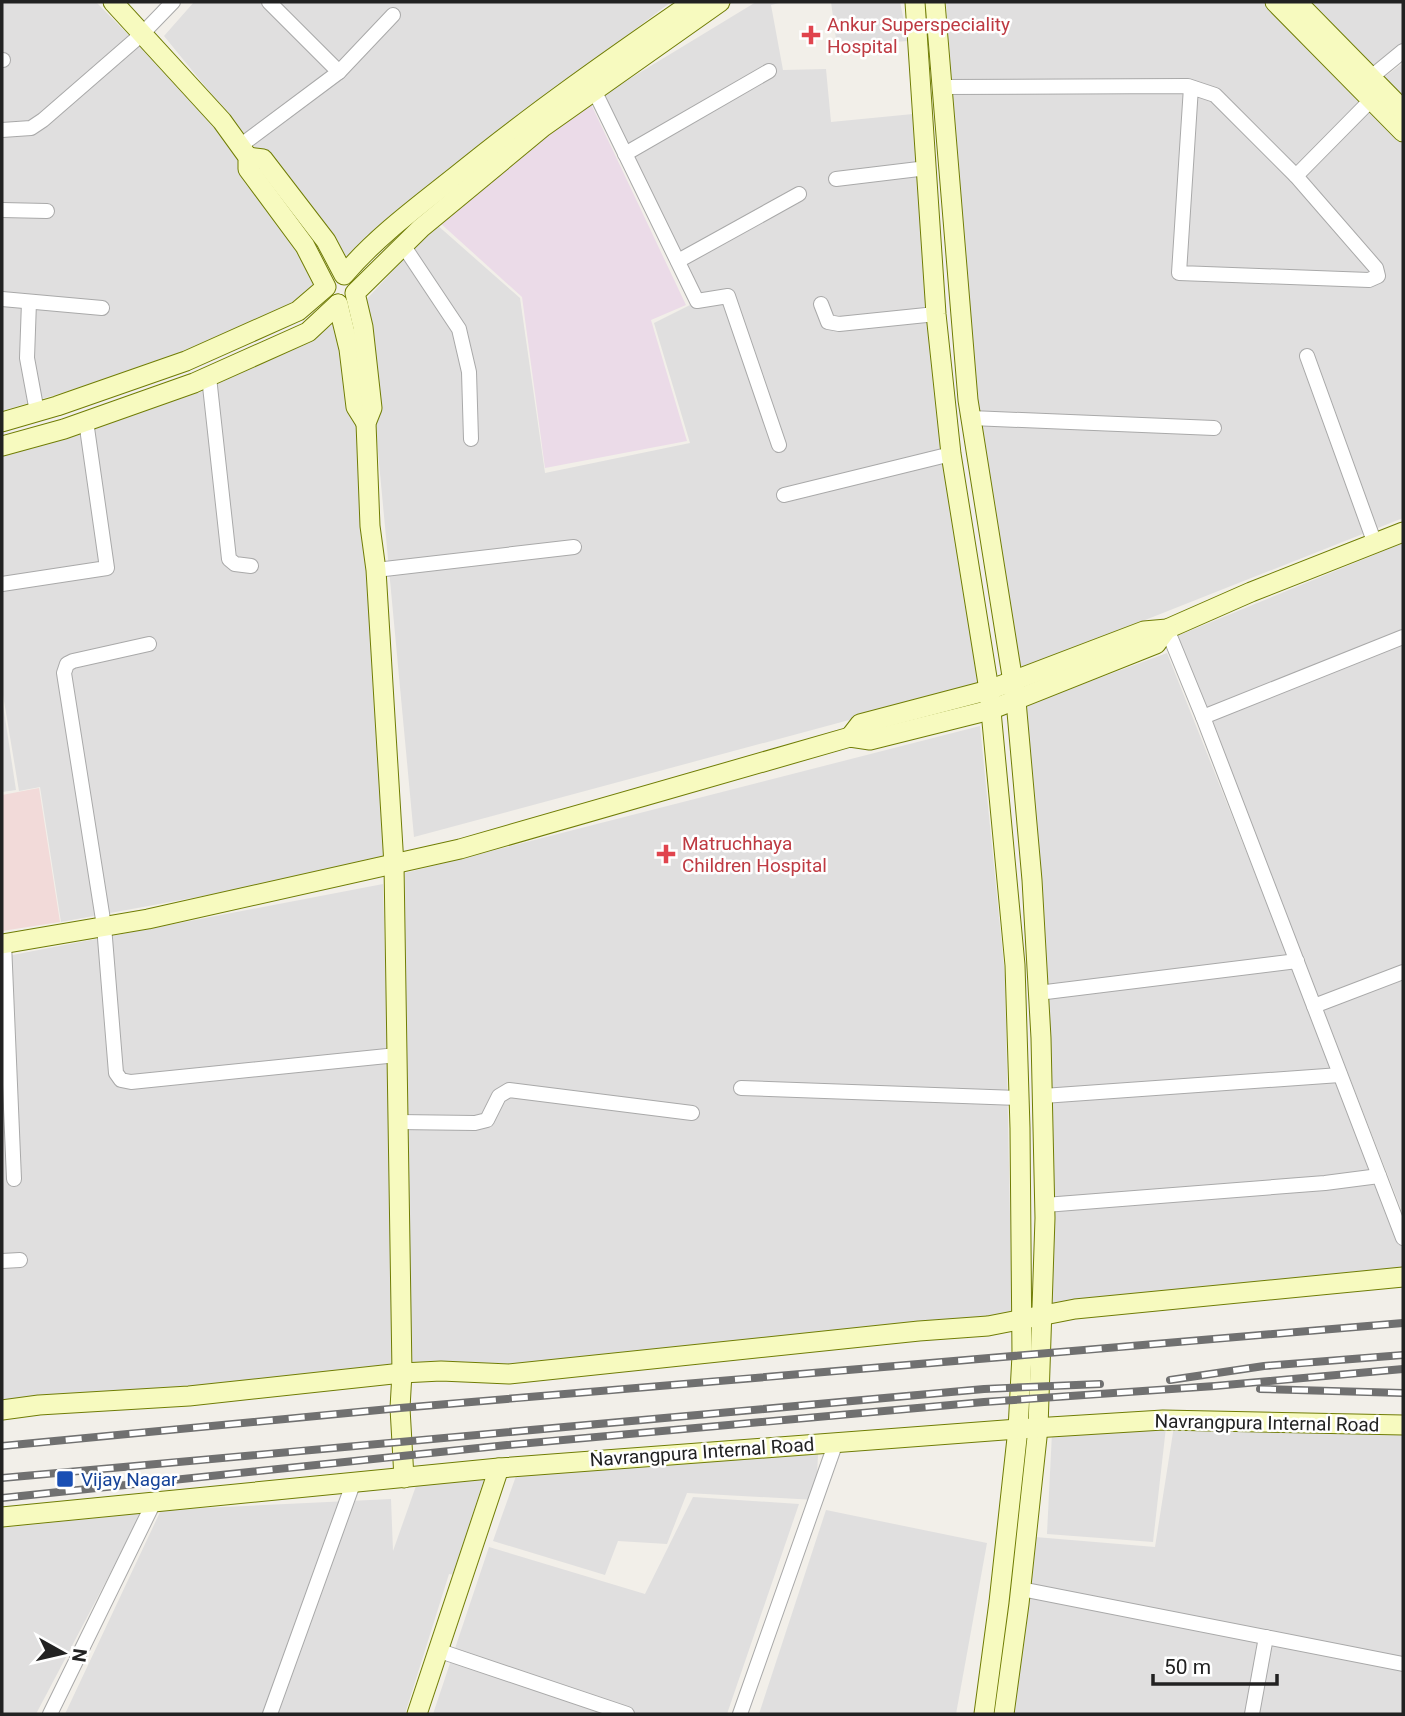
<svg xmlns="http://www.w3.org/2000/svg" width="1405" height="1716" font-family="Roboto,sans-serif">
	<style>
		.residential { fill: #e0dfdf }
		.commercial { fill: #f2dad9 }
		.industrial { fill: #ebdbe8 }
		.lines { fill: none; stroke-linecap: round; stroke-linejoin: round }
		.street-casing { stroke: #a9a9a9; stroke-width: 16 }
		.secondary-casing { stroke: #707d05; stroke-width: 21 }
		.street { stroke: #fff; stroke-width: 14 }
		.secondary { stroke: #f7fabf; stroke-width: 19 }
		.rail-casing { stroke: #707070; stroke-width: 8 }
		.rail { stroke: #fff; stroke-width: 5; stroke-dasharray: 16; stroke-linecap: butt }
		.health-dot { fill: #e0444e; stroke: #fff; stroke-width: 2.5 }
		.transit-dot { fill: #1a4fb4; stroke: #fff; stroke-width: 2.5 }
		.labels { text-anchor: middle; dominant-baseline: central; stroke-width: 5; stroke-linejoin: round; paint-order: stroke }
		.health-label { font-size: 19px; fill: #be3a42; stroke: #fff; text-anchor: start }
		.street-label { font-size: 19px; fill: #222; stroke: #fff }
		.transit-label { font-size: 19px; fill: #164399; stroke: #fff; text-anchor: start }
	</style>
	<rect width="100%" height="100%" fill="#f2efe9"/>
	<g class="residential">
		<path d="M 2,2 L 96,2 L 220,127 L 322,286 L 296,308 L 184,356 L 2,411 Z"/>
		<path d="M 194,2 L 671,2 L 584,68 L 345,258 L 164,36 Z"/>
		<path d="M 756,2 L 783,2 L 771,5 L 783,70 L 826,69 L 831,122 L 913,114 L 941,449 L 979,685 L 414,837 L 364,302 L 436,224 L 520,298 L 545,473 L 690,443 L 654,323 L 690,305 L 593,101 Z"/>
		<path d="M 831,2 L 900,2 L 908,41 L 837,46 Z"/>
		<path d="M 946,2 L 1265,2 L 1403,144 L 1403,518 L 1019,670 L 975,398 Z"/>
		<path d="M 1310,2 L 1403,2 L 1403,42 L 1371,67 Z"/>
		<path d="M 1403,63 L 1403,98 L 1383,78 Z"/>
		<path d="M 337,322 L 361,427 L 388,862 L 61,922 L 40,787 L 19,791 L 2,689 L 2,451 L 314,337 Z"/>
		<path d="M 1403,543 L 1403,1214 L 1177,636 Z"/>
		<path d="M 1167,653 L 1403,1245 L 1403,1274 L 1048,1307 L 1026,705 Z"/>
		<path d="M 2,698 L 16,790 L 2,792 Z"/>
		<path d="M 980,726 L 1005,976 L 1012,1314 L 509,1369 L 405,1369 L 405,873 Z"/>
		<path d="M 383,884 L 396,1368 L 2,1403 L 2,957 Z"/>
		<path d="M 1174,1426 L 1403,1430 L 1403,1714 L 1012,1714 L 1035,1537 L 1155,1547 Z"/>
		<path d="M 1166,1427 L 1153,1542 L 1047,1534 L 1052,1433 Z"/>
		<path d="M 818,1454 L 816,1500 L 687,1493 L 667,1544 L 618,1541 L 605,1575 L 493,1541 L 516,1476 Z"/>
		<path d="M 496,1478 L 460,1576 L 449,1574 L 405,1714 L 65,1714 L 161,1510 L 391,1499 L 393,1551 L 417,1483 Z"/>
		<path d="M 693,1497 L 799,1504 L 727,1714 L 433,1714 L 489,1547 L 645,1594 Z"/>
		<path d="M 826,1510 L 987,1543 L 956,1714 L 759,1714 Z"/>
		<path d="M 142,1513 L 36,1714 L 2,1714 L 2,1528 Z"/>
	</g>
	<path class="commercial" d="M 39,788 L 60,922 L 2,931 L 2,795 Z"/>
	<path class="industrial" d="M 590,102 L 686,305 L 651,320 L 687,441 L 545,468 L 522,297 L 439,222 Z"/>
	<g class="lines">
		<g class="street-casing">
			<g id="street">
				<path d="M 269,2 L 339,72"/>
				<path d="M 2,60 L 3,60"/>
				<path d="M 1364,83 L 1403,51"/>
				<path d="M 942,87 L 1188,86 L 1215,95 L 1296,176 L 1376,268 L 1378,276 L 1369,280 L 1179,273 L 1191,87"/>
				<path d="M 594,90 L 697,301 L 728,296 L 779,445"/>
				<path d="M 2,130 L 31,128 L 43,120 L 142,34 L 173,2"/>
				<path d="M 240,146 L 339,72 L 393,15"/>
				<path d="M 625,154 L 769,71"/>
				<path d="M 1296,176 L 1371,100"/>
				<path d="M 836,179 L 927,168"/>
				<path d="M 2,210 L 47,211"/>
				<path d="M 403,245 L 459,329 L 469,372 L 471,439"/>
				<path d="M 678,261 L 799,194"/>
				<path d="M 2,299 L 102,308"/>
				<path d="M 29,302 L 27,358 L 37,412"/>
				<path d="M 821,304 L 828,322 L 839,324 L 936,314"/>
				<path d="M 1307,356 L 1375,544"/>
				<path d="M 209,377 L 229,559 L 235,564 L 251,566"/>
				<path d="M 971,418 L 1214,428"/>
				<path d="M 784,495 L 951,454"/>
				<path d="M 376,570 L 574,547"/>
				<path d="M 2,584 L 107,568 L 86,421"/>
				<path d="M 1167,629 L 1203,717 L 1403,637"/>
				<path d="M 149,644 L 73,661 L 67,664 L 64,673 L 104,926 L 116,1073 L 121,1080 L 131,1082 L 397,1055"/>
				<path d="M 1203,717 L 1403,1238"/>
				<path d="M 4,943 L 14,1179"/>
				<path d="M 1038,993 L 1297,961"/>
				<path d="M 1314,1006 L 1403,972"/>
				<path d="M 741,1088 L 1019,1098"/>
				<path d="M 1043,1096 L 1340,1075"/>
				<path d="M 398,1122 L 475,1123 L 487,1120 L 499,1096 L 509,1090 L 692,1113"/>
				<path d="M 1045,1205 L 1325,1183 L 1379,1176"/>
				<path d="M 2,1261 L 20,1260"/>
				<path d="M 1021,1589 L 1403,1664"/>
				<path d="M 437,1650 L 627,1714"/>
				<path d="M 50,1714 L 154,1502"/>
				<path d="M 270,1714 L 354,1481"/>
				<path d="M 740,1714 L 836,1442"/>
				<path d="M 1252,1714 L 1266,1637"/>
			</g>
		</g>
		<g class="secondary-casing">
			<g id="secondary">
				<path d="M 915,2 L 936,314 L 951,454 L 989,690 L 1015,965 L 1020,1128 L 1022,1355 L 1018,1429 L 999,1602 L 984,1714"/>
				<path d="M 935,2 L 968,400 L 1016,701 L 1032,880 L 1041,1038 L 1045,1218 L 1038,1428 L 1019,1604 L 1004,1714"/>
				<path d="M 1275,2 L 1403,132"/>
				<path d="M 1297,2 L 1403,110"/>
				<path d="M 248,157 L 263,159 L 326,241 L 344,275 C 376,237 417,207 456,176 C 532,114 612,58 693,2"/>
				<path d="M 338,304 L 349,349 L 356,407 L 366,423"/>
				<path d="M 2,422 L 57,406 L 186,361 L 298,311 L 326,287 L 305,246 L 248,169 L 248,157 L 222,121 L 113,2"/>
				<path d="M 2,446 L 64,429 L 194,383 L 308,332 L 338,304"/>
				<path d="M 850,737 L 860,724 L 989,690 L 1144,631 L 1167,629 L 1251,592 L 1403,532"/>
				<path d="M 2,944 L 148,919 L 460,849 L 850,737 L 870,740 L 990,710 L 1156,644 L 1167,629"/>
				<path d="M 2,1410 L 39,1405 L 189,1396 L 402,1373 L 441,1371 L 509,1374 L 919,1331 L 988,1326 L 1075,1309 L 1403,1277"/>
				<path d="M 404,1478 L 400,1408 L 402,1373 L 394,865 L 376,570 L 370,526 L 366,423 L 372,408 L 363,327 L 355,293 L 421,228 L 543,127 L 720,2"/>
				<path d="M 2,1517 L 499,1468 L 1018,1429 L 1163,1420 L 1403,1425"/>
				<path d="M 417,1714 L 499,1468"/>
			</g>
		</g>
		<use href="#street" class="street"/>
		<use href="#secondary" class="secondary"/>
		<g class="rail-casing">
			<g id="rail">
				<path d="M 1170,1380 L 1264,1366 L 1403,1355"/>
				<path d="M 1260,1389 L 1403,1393"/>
				<path d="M 2,1446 L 400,1408 L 1403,1323"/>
				<path d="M 2,1478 L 984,1389 L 1100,1384"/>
				<path d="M 2,1498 L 507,1445 L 984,1402 L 1215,1386 L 1403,1369"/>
			</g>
		</g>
		<use href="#rail" class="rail"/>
	</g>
	<g class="health-dot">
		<path d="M807.5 24.5h7v7h7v7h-7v7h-7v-7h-7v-7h7z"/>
		<path d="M662.5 843.5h7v7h7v7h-7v7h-7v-7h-7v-7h7z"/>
	</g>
	<rect class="transit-dot" x="56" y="1470" width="18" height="18" rx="3.5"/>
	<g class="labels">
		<g class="health-label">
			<text x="827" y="24">Ankur Superspeciality<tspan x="827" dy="22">Hospital</tspan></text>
			<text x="682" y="843">Matruchhaya<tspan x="682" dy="22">Children Hospital</tspan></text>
		</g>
		<g class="street-label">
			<text transform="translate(1267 1423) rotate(1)">Navrangpura Internal Road</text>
			<text transform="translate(702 1452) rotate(-4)">Navrangpura Internal Road</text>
		</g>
		<g class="transit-label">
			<text x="81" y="1479">Vijay Nagar</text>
		</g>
	</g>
	<rect width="1405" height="1716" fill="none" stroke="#222222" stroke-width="7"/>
	<g transform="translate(63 1653) rotate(98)" stroke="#ffffff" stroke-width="5" paint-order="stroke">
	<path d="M0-5L12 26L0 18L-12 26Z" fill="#222222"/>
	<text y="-10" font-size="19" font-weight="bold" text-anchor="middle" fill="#222222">N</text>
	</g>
	<path d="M1153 1674v10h124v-10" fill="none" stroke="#222222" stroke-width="3.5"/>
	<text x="1164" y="1674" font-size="21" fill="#222222" stroke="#ffffff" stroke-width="5" paint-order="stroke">50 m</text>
</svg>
